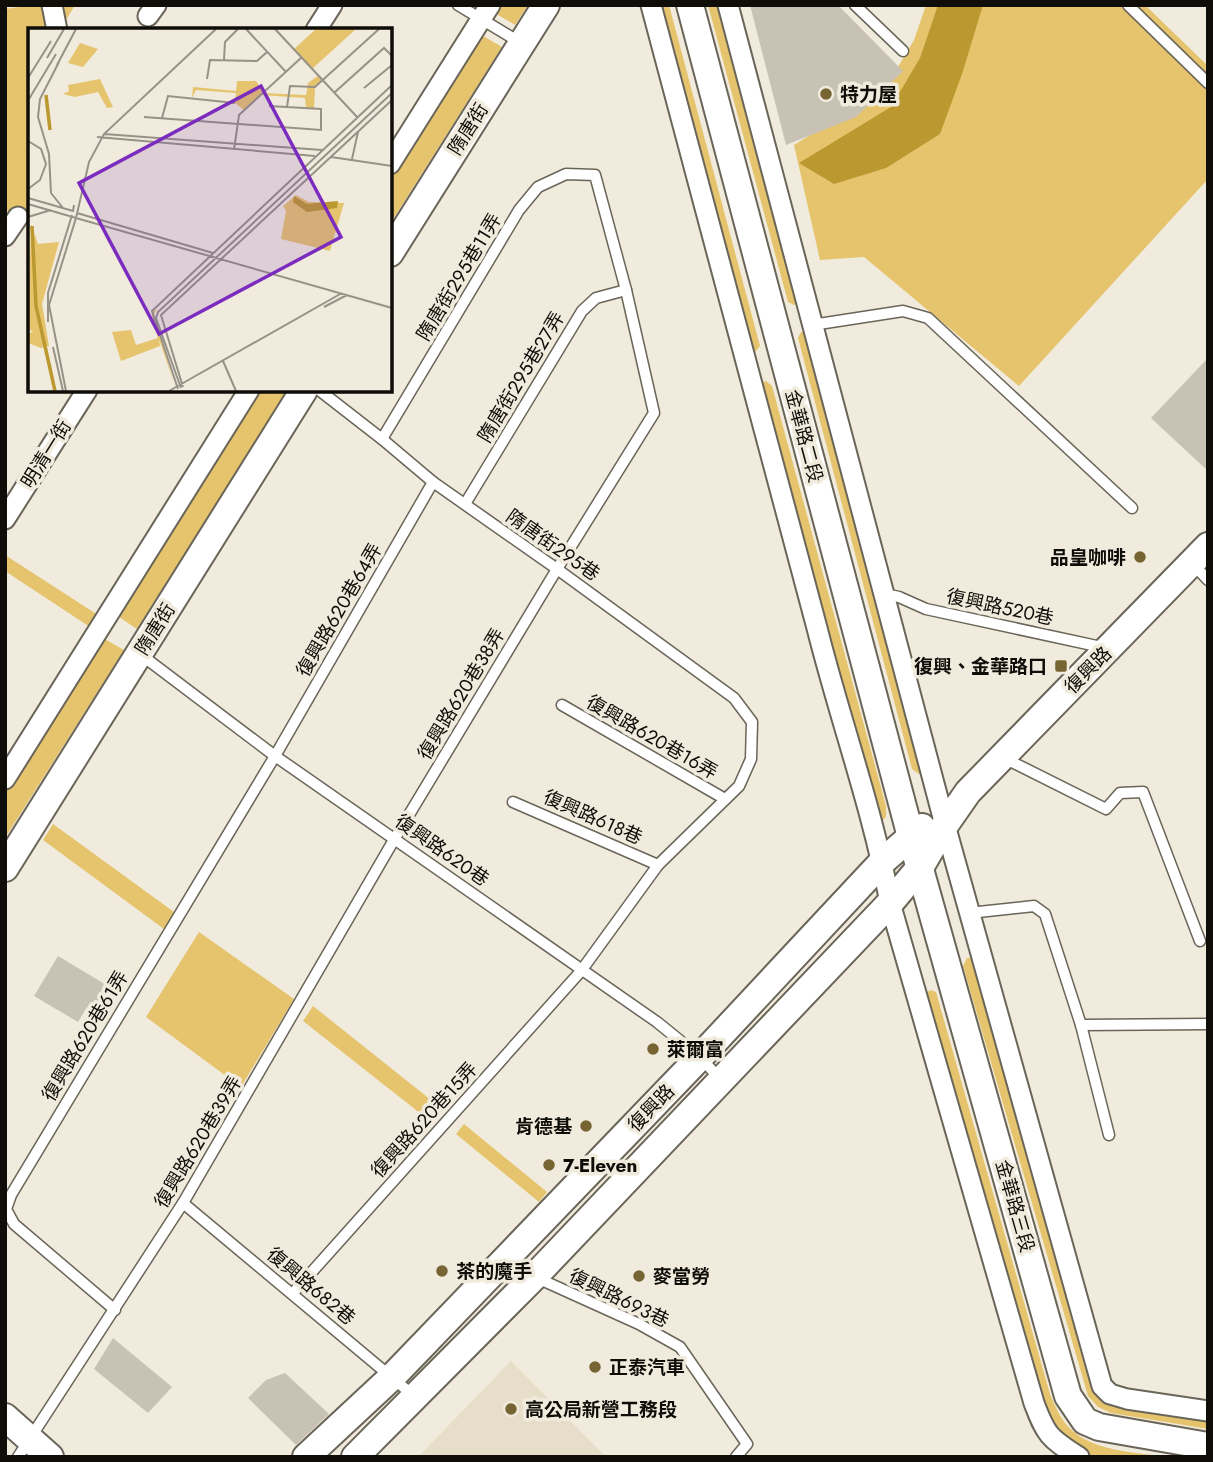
<svg xmlns="http://www.w3.org/2000/svg" width="1213" height="1462" font-family="Jost,'Noto Sans TC',sans-serif">
	<style>
		.built { fill: #e7dec9 }
		.green { fill: #e5c46d }
		.water { fill: #bc9831 }
		.building { fill: #c8c2b4 }
		.lines { fill: none; stroke-linecap: round; stroke-linejoin: round }
		.lane-casing { stroke: #6a6559; stroke-width: 13 }
		.street-casing { stroke: #6a6559; stroke-width: 23 }
		.secondary-casing { stroke: #6a6559; stroke-width: 30 }
		.lane { stroke: #fff; stroke-width: 10 }
		.street { stroke: #fff; stroke-width: 19 }
		.secondary { stroke: #fff; stroke-width: 26 }
		.poi-dot { fill: #766432; stroke: #f0ebdc; stroke-width: 2.5 }
		.labels { text-anchor: middle; dominant-baseline: central; stroke-width: 7; stroke-linejoin: round; paint-order: stroke }
		.poi-label { font-size: 19px; font-weight: bold; fill: #0e0d08; stroke: #f0ebdc; text-anchor: start }
		.street-label { font-size: 19px; fill: #0e0d08; stroke: #f0ebdc }
		.inset-river { fill: none; stroke: #bc9831; stroke-width: 3.5 }
		.inset-road { fill: none; stroke: #969287; stroke-width: 2 }
		.view { fill: #7b2cbf; fill-opacity: 0.15; stroke: #7b2cbf; stroke-width: 3.5 }
		.inset-edge { fill: none; stroke: #0e0d08; stroke-width: 3.5 }
	</style>
	<rect width="100%" height="100%" fill="#f0ebdc"/>
	<path class="built" d="M 511,1361 L 606,1457 L 418,1457 Z"/>
	<g class="green">
		<path d="M 33,5 L 75,5 L 60,30 L 30,30 L 30,213 L 18,217 L 5,209 L 5,9 Z"/>
		<path d="M 497,5 L 528,5 L 515,25 L 493,12 Z"/>
		<path d="M 656,5 L 669,5 L 760,346 L 755,352 L 753,352 Z"/>
		<path d="M 708,5 L 723,5 L 799,303 L 794,305 L 788,302 Z"/>
		<path d="M 926,5 L 1145,5 L 1208,66 L 1208,179 L 1019,386 L 864,257 L 820,260 L 794,145 L 885,89 L 914,40 Z"/>
		<path d="M 478,33 L 502,47 L 390,224 L 390,175 Z"/>
		<path d="M 806,331 L 924,771 L 919,774 L 912,769 L 798,338 L 801,332 Z"/>
		<path d="M 766,381 L 772,386 L 886,806 L 886,817 L 881,822 L 878,822 L 760,383 Z"/>
		<path d="M 255,390 L 288,390 L 137,629 L 116,615 Z"/>
		<path d="M 5,555 L 101,617 L 93,629 L 5,571 Z"/>
		<path d="M 101,637 L 124,650 L 5,838 L 5,789 Z"/>
		<path d="M 53,824 L 174,912 L 164,929 L 43,840 Z"/>
		<path d="M 199,932 L 294,999 L 241,1087 L 146,1017 Z"/>
		<path d="M 975,957 L 1098,1391 L 1208,1417 L 1208,1429 L 1111,1413 L 1098,1407 L 1088,1396 L 963,966 L 967,958 Z"/>
		<path d="M 931,990 L 936,992 L 1050,1394 C 1054,1404 1059,1415 1065,1423 C 1087,1452 1136,1452 1168,1457 L 1092,1456 L 1081,1451 L 1047,1423 L 925,993 Z"/>
		<path d="M 313,1006 L 441,1108 L 430,1121 L 303,1021 Z"/>
		<path d="M 464,1124 L 547,1192 L 539,1202 L 456,1134 Z"/>
	</g>
	<path class="water" d="M 938,5 L 983,5 L 962,74 L 940,134 L 886,168 L 834,184 L 799,163 L 891,107 L 920,58 Z"/>
	<g class="building">
		<path d="M 750,5 L 838,5 L 903,71 L 856,117 L 786,145 Z"/>
		<path d="M 1208,358 L 1208,471 L 1151,418 Z"/>
		<path d="M 58,956 L 118,992 L 104,1017 L 87,1007 L 78,1022 L 34,996 Z"/>
		<path d="M 113,1338 L 172,1387 L 148,1413 L 94,1369 Z"/>
		<path d="M 285,1373 L 329,1414 L 296,1445 L 248,1398 L 266,1380 Z"/>
	</g>
	<g class="lines">
		<g class="lane-casing">
			<g id="lane">
				<path d="M 458,5 L 521,43"/>
				<path d="M 855,5 L 903,51"/>
				<path d="M 1128,5 L 1208,83"/>
				<path d="M 812,325 L 903,311 L 928,318 L 1132,508"/>
				<path d="M 465,504 L 582,311 L 596,298 L 626,290"/>
				<path d="M 1192,563 L 1208,580"/>
				<path d="M 885,594 L 899,597 L 926,609 L 1106,648"/>
				<path d="M 140,654 L 275,756 L 657,1022 L 700,1057 L 720,1079"/>
				<path d="M 562,705 L 725,799"/>
				<path d="M 1002,757 L 1106,809 L 1120,793 L 1143,792 L 1200,941"/>
				<path d="M 513,802 L 658,865"/>
				<path d="M 969,913 L 1034,906 L 1045,914 L 1081,1025 L 1208,1024"/>
				<path d="M 1081,1025 L 1109,1135"/>
				<path d="M 183,1203 L 414,1396"/>
				<path d="M 535,1277 L 639,1324 L 680,1347 L 747,1444 L 736,1457"/>
				<path d="M 293,1293 L 581,971 L 658,865 L 739,786 L 751,759 L 752,722 L 734,698 L 557,569 L 433,482 L 382,439 L 319,390"/>
				<path d="M 115,1310 L 14,1224 L 6,1209 L 11,1195 L 275,756 L 433,482"/>
				<path d="M 18,1457 L 183,1203 L 395,838 L 557,569 L 654,413 L 626,290 L 595,175 L 566,174 L 538,187 L 519,210 L 382,439"/>
			</g>
		</g>
		<g class="street-casing">
			<g id="street">
				<path d="M 52,5 L 57,30"/>
				<path d="M 651,5 C 708,212 762,420 817,628 C 840,720 873,810 890,903 L 1034,1403 C 1046,1435 1049,1438 1079,1457"/>
				<path d="M 728,5 L 945,825 L 1102,1386 L 1110,1394 L 1127,1399 L 1208,1411"/>
				<path d="M 148,16 L 156,5"/>
				<path d="M 316,30 L 332,5"/>
				<path d="M 390,164 L 490,5"/>
				<path d="M 5,236 L 18,217"/>
				<path d="M 5,519 L 87,390"/>
				<path d="M 5,779 L 249,390"/>
			</g>
		</g>
		<g class="secondary-casing">
			<g id="secondary">
				<path d="M 690,5 L 911,837 L 1068,1396 L 1085,1421 L 1099,1427 L 1208,1446"/>
				<path d="M 390,253 L 546,5"/>
				<path d="M 5,868 L 304,390"/>
				<path d="M 5,1417 L 50,1457"/>
				<path d="M 306,1457 L 393,1376 L 700,1057 L 883,861 L 922,827"/>
				<path d="M 355,1457 L 534,1277 L 890,903 L 921,866 L 945,825 L 968,792 L 1208,546"/>
			</g>
		</g>
		<use href="#lane" class="lane"/>
		<use href="#street" class="street"/>
		<use href="#secondary" class="secondary"/>
	</g>
	<g class="poi-dot">
		<circle cx="826" cy="94" r="7"/>
		<circle cx="1140" cy="557" r="7"/>
		<rect x="1054" y="659" width="14" height="14" rx="3.5"/>
		<circle cx="653" cy="1049" r="7"/>
		<circle cx="586" cy="1126" r="7"/>
		<circle cx="549" cy="1165" r="7"/>
		<circle cx="442" cy="1271" r="7"/>
		<circle cx="639" cy="1276" r="7"/>
		<circle cx="595" cy="1367" r="7"/>
		<circle cx="511" cy="1409" r="7"/>
	</g>
	<g class="labels">
		<g class="poi-label">
			<text x="840" y="94">特力屋</text>
			<text x="1126" y="557" text-anchor="end">品皇咖啡</text>
			<text x="1047" y="666" text-anchor="end">復興、金華路口</text>
			<text x="667" y="1049">萊爾富</text>
			<text x="572" y="1126" text-anchor="end">肯德基</text>
			<text x="563" y="1165">7-Eleven</text>
			<text x="456" y="1271">茶的魔手</text>
			<text x="653" y="1276">麥當勞</text>
			<text x="609" y="1367">正泰汽車</text>
			<text x="525" y="1409">高公局新營工務段</text>
		</g>
		<g class="street-label">
			<text transform="translate(468 129) rotate(-58)">隋唐街</text>
			<text transform="translate(459 277) rotate(-59)">隋唐街295巷11弄</text>
			<text transform="translate(521 377) rotate(-59)">隋唐街295巷27弄</text>
			<text transform="translate(804 436) rotate(75)">金華路二段</text>
			<text transform="translate(46 454) rotate(-58)">明清一街</text>
			<text transform="translate(553 545) rotate(35)">隋唐街295巷</text>
			<text transform="translate(1000 607) rotate(12)">復興路520巷</text>
			<text transform="translate(339 610) rotate(-60)">復興路620巷64弄</text>
			<text transform="translate(155 629) rotate(-58)">隋唐街</text>
			<text transform="translate(1088 670) rotate(-45)">復興路</text>
			<text transform="translate(461 694) rotate(-59)">復興路620巷38弄</text>
			<text transform="translate(652 737) rotate(30)">復興路620巷16弄</text>
			<text transform="translate(593 817) rotate(24)">復興路618巷</text>
			<text transform="translate(442 850) rotate(35)">復興路620巷</text>
			<text transform="translate(85 1036) rotate(-59)">復興路620巷61弄</text>
			<text transform="translate(651 1108) rotate(-46)">復興路</text>
			<text transform="translate(424 1120) rotate(-48)">復興路620巷15弄</text>
			<text transform="translate(198 1142) rotate(-59)">復興路620巷39弄</text>
			<text transform="translate(1015 1206) rotate(74)">金華路三段</text>
			<text transform="translate(311 1286) rotate(40)">復興路682巷</text>
			<text transform="translate(619 1298) rotate(26)">復興路693巷</text>
		</g>
	</g>
	<g transform="translate(28 28)">
		<rect width="364" height="364" fill="#f0ebdc"/>
		<path d="M 288,1 L 328,1 L 284,41 L 266,21 ZM 52,15 L 70,21 L 55,39 L 40,35 ZM 291,47 L 295,52 L 287,59 L 286,81 L 278,81 L 277,70 L 233,67 L 216,82 L 207,75 L 208,65 L 168,62 L 164,70 L 165,59 L 208,63 L 209,53 L 228,53 L 236,65 L 278,67 L 280,55 ZM 72,51 L 85,79 L 79,80 L 70,64 L 47,69 L 35,66 L 41,63 L 40,57 ZM 268,167 L 281,174 L 316,175 L 302,223 L 253,211 L 258,183 L 255,178 ZM 3,196 L 10,216 L 31,214 L 14,276 L 21,318 L 13,320 L 0,315 L 0,305 L 5,304 L 0,300 ZM 129,281 L 126,286 L 146,355 L 131,311 L 132,318 L 93,333 L 84,304 L 103,302 L 108,317 L 130,310 L 124,291 L 125,283 Z" fill="#e5c46d"/>
		<path d="M 266,168 L 279,176 L 310,173 L 309,180 L 279,184 L 265,174 Z" fill="#bc9831"/>
		<path class="inset-river" d="M 18,67 L 22,102M 4,198 L 8,278 L 27,363"/>
		<path class="inset-road" d="M 218,1 L 258,44M 247,1 L 330,90M 19,30 L 36,1M 196,32 L 197,14 L 210,1M 31,34 L 12,71 L 10,89 L 21,126 L 23,165 L 35,180M 29,37 L 48,1M 0,50 L 23,13M 179,51 L 182,32 L 229,33 L 239,24M 336,60 L 364,37M 307,64 L 356,20 L 364,28M 1,71 L 28,26M 259,79 L 262,58 L 287,59 L 351,1M 116,89 L 293,102 L 293,81 L 241,78M 134,90 L 140,68 L 207,75M 76,106 L 294,122M 69,109 L 287,128M 0,113 L 13,121 L 18,136 L 12,152 L 0,161M 206,122 L 211,87 L 274,29M 303,129 L 364,138M 324,131 L 330,104M 0,170 L 45,183 L 46,177M 0,176 L 48,190 L 61,134 L 76,106 L 188,1M 49,185 L 185,225M 0,189 L 23,182M 296,279 L 319,267M 20,294 L 20,265 L 44,187M 25,319 L 35,363M 195,333 L 208,363M 155,359 L 133,287 L 364,72M 153,360 L 128,290 L 130,284 L 364,65M 150,361 L 124,283 L 364,57M 38,363 L 21,277 L 48,190 L 364,280M 141,363 L 314,265"/>
		<path class="view" d="M 233,58 L 313,209 L 131,306 L 51,155 Z"/>
		<rect width="364" height="364" class="inset-edge"/>
	</g>
	<rect width="1213" height="1462" fill="none" stroke="#0e0d08" stroke-width="14"/>
</svg>
